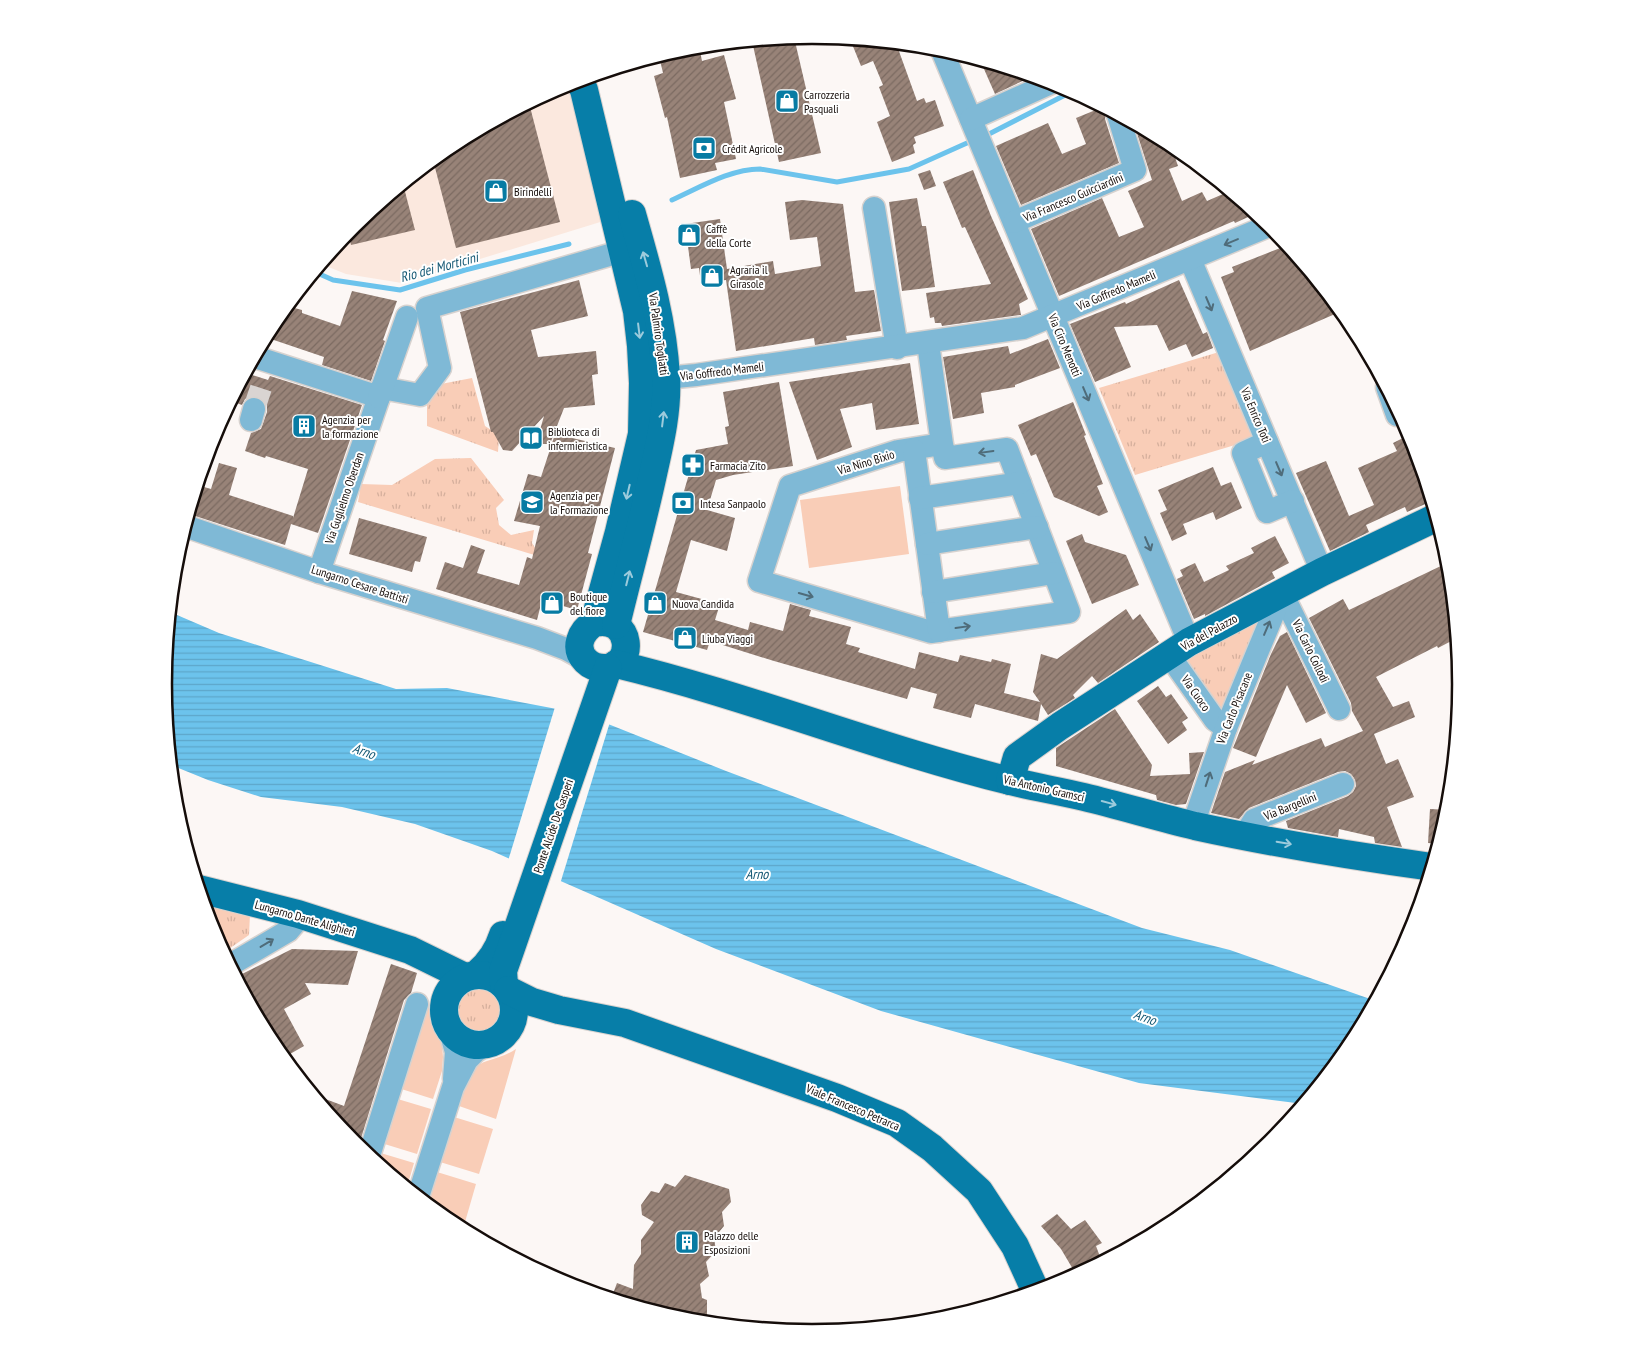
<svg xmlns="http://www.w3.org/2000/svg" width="1625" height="1369" font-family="'PT Sans Narrow',sans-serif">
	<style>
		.built { fill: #fbe8de }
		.grass { fill: url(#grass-tufts) }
		.garden { fill: #f9cdb7 }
		.water { fill: url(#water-rules) }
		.pier { fill: #fcf7f5 }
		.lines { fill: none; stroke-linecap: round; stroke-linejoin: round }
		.stream { stroke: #6cc3ec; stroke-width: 5 }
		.building { fill: url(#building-hatch) }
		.minor-tunnel { stroke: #d9d4d2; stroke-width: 22; stroke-dasharray: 22 11; stroke-linecap: butt }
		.minor-casing { stroke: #d7d2cf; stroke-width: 25 }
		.major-casing { stroke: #d7d2cf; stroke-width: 30 }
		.minor { stroke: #7fb9d6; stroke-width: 22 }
		.major { stroke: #077ea8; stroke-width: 28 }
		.oneway { stroke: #4f6c7a }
		.oneway2 { stroke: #9ccbdc }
		.labels { text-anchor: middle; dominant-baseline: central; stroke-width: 4; stroke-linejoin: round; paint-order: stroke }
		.poi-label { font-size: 12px; fill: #150d0a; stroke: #fff; text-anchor: start }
		.street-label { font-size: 12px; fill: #150d0a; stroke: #fff }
		.water-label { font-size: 14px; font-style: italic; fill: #145874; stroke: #fff }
		.rim { fill: none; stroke: #150d0a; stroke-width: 2.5 }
	</style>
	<defs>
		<pattern id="grass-tufts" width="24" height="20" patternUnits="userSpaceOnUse" patternTransform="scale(1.25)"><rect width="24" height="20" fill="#f9cdb7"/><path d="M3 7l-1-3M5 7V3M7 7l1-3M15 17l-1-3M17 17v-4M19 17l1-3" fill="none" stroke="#d5af9c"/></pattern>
		<pattern id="water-rules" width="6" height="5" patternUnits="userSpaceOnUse" patternTransform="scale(1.25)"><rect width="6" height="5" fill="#6cc3ec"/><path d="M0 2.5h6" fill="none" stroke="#5da6c9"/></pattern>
		<pattern id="building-hatch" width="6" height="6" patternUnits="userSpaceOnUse" patternTransform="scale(1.25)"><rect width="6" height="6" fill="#988378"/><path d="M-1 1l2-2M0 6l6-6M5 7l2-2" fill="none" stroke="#7b6a61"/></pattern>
	</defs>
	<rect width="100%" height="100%" fill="#fcf7f5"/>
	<path class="built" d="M 567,83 L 610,219 L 402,283 L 346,274 L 321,264 L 353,225 L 452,144 Z"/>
	<g class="grass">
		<path d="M 1219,352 L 1255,439 L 1135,475 L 1099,388 Z"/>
		<path d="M 472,378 L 485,426 L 499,435 L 498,452 L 427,426 L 427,394 L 441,384 Z"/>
		<path d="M 471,458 L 504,500 L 496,508 L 499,525 L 511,535 L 534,530 L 532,543 L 541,557 L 358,502 L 361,484 L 392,485 L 435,459 Z"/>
		<path d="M 1264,613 L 1221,719 L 1180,658 Z"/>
		<path d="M 201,896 L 250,914 L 249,935 L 223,953 L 212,933 Z"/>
		<circle cx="481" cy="1009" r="26"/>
	</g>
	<g class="garden">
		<path d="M 900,486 L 909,554 L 809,568 L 800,500 Z"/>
		<path d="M 421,1005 L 429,1008 L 431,1023 L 442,1044 L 443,1057 L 442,1071 L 433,1099 L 395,1087 Z"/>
		<path d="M 516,1049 L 496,1119 L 459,1106 C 464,1089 467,1067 487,1061 C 498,1057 507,1055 516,1049 Z"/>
		<path d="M 391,1097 L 431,1109 L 417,1154 L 378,1142 Z"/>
		<path d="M 454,1117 L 493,1129 L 479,1174 L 440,1162 Z"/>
		<path d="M 374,1151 L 414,1163 L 407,1187 L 372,1159 Z"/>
		<path d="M 437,1172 L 476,1184 L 463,1229 L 451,1224 L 427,1204 Z"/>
	</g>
	<path class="water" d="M 170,612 L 219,633 L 396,689 L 447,688 L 583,714 L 726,771 L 1142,928 L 1230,950 L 1376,1001 L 1352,1046 L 1304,1104 L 1139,1083 L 881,1011 L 716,949 L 492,851 L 415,824 L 342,807 L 261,797 L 208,780 L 171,765 L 163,684 Z"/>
	<path class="pier" d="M 555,707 L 584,712 L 610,722 L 560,884 L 508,861 Z"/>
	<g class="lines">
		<g class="stream">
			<path d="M 989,134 L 1073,91"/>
			<path d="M 672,200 C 699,188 730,169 760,169 L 837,182 L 909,169 L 967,143"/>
			<path d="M 315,272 L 333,280 L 400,290 L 465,270 L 569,244"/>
		</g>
	</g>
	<g class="building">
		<path d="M 794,37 L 821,153 L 779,162 L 752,41 Z"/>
		<path d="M 850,39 L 896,43 L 917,101 L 924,98 L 926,103 L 935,100 L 944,126 L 914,137 L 916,143 L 913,145 L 915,153 L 892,162 L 877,122 L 890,116 L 879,87 L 883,85 L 873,61 L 861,66 Z"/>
		<path d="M 699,46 L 702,61 L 724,55 L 736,99 L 724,102 L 736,159 L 715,163 L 717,170 L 680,178 L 667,117 L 665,118 L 654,76 L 663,73 L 659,56 L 686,47 Z"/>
		<path d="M 980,60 L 1027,74 L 1029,78 L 995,94 Z"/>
		<path d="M 529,103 L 560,222 L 456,248 L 433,160 L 452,144 Z"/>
		<path d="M 1103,107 L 1107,109 L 1105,119 L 1119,163 L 1021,205 L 996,146 L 1048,123 L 1062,154 L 1086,144 L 1076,118 Z"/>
		<path d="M 1134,124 L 1170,143 L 1178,166 L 1169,169 L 1182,201 L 1202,192 L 1207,201 L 1230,191 L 1257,213 L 1235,223 L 1234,221 L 1059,296 L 1031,229 L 1102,198 L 1119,237 L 1144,227 L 1128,191 L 1152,180 Z"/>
		<path d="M 930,170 L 936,186 L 924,190 L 918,174 Z"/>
		<path d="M 973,170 L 991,216 L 1028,299 L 1019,304 L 1021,315 L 1020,315 L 942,326 L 941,323 L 935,323 L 934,317 L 930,318 L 926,293 L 991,284 L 965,227 L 962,228 L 943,182 Z"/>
		<path d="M 403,184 L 415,230 L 351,245 L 348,232 L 353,225 Z"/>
		<path d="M 917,198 L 922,226 L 926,226 L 935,287 L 902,291 L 889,202 Z"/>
		<path d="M 802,200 L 843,204 L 855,292 L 874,290 L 881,331 L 846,336 L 847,340 L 815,345 L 814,338 L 736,351 L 726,280 L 701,283 L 699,268 L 691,269 L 685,224 L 720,219 L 727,269 L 773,261 L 775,274 L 821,266 L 817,237 L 790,240 L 785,202 Z"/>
		<path d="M 1288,245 L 1342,311 L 1250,351 L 1221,277 L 1234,272 L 1232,267 Z"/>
		<path d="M 579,280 L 588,316 L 531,330 L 538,357 L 596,351 L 598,374 L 592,375 L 595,405 L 564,408 L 550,444 L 536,444 L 544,416 L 512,451 L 503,450 L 493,432 L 491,432 L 460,312 Z"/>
		<path d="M 1179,280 L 1203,334 L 1207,332 L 1213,348 L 1192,357 L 1186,344 L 1169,351 L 1157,325 L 1114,327 L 1131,367 L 1095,382 L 1070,324 L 1125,302 L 1126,304 Z"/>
		<path d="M 352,291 L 397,301 L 383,340 L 385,341 L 371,381 L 322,365 L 324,357 L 265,337 L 273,323 L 287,306 L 302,310 L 302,313 L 340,326 Z"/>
		<path d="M 1048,339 L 1060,368 L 1015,385 L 1015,387 L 981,393 L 984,413 L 953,419 L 943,357 L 1008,346 L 1010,354 Z"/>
		<path d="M 910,363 L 919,424 L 876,430 L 872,403 L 840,409 L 852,447 L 817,460 L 789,382 Z"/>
		<path d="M 246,373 L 268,380 L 270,376 L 362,405 L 318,533 L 291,524 L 285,545 L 189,514 L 197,485 L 211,489 L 219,463 L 237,468 L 229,495 L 293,516 L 293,518 L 308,469 L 266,456 L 265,458 L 245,451 L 251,433 L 261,429 L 267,412 L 267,405 L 263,399 L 258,397 L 250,396 L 245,399 L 242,405 L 231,401 Z"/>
		<path d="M 779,382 L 793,466 L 733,475 L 716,480 L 707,510 L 735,518 L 727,551 L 691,540 L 676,592 L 720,604 L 715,620 L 748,630 L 750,622 L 783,631 L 790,604 L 811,610 L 809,616 L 851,627 L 846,644 L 860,648 L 858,652 L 915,669 L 919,652 L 958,662 L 960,655 L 991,662 L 992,659 L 1011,664 L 1004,693 L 1040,702 L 1033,692 L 1041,654 L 1057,659 L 1126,609 L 1133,620 L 1140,614 L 1159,642 L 1098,683 L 1092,676 L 1073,695 L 1075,698 L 1048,715 L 1041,704 L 1038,721 L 975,704 L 971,718 L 933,708 L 937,694 L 911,687 L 907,699 L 774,661 L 710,641 L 707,650 L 643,632 L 696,450 L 728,444 L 725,427 L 729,426 L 723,392 Z"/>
		<path d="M 1073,402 L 1086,435 L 1084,436 L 1103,484 L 1097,486 L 1108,512 L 1099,516 L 1054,497 L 1036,454 L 1031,456 L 1018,425 Z"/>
		<path d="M 555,434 L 615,448 L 588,553 L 592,554 L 577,610 L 542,600 L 537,620 L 436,589 L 445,562 L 463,568 L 471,545 L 485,550 L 477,573 L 519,585 L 527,557 L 532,559 L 540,526 L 514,521 L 528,474 L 541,477 Z"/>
		<path d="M 1407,436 L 1417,459 L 1411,462 L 1430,502 L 1407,512 L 1405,507 L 1366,525 L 1369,532 L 1330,551 L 1296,473 L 1326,461 L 1349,516 L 1374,505 L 1358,468 L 1397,451 L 1393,443 Z"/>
		<path d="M 1213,467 L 1221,486 L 1231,482 L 1242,508 L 1216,520 L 1213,512 L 1183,524 L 1187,534 L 1172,541 L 1160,513 L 1167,510 L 1158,490 Z"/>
		<path d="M 359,518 L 427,537 L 420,562 L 415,561 L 412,572 L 349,554 Z"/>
		<path d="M 1082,534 L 1085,542 L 1126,555 L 1139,585 L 1092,604 L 1066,541 Z"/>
		<path d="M 1275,536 L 1289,563 L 1272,572 L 1275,578 L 1205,616 L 1205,614 L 1194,619 L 1177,579 L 1183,576 L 1180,570 L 1195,563 L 1204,582 L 1229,570 L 1226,566 L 1254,553 L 1251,548 Z"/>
		<path d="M 1445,564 L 1451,577 L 1457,638 L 1438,648 L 1437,646 L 1376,677 L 1393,707 L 1409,701 L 1415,717 L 1374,734 L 1386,764 L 1398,759 L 1414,797 L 1387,807 L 1402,847 L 1375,843 L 1374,837 L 1339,829 L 1338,837 L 1288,828 L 1286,821 L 1348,796 L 1353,792 L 1356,786 L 1355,780 L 1351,774 L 1345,771 L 1338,772 L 1249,808 L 1239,819 L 1211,813 L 1225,772 L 1255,760 L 1252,765 L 1321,738 L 1325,747 L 1363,731 L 1352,711 L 1351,703 L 1309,618 L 1343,599 L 1349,610 Z"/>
		<path d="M 1287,632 L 1326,713 L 1306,723 L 1287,685 L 1256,757 L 1233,748 L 1271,654 L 1280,636 Z"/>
		<path d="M 1158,686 L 1166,697 L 1171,694 L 1188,718 L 1182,722 L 1187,730 L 1168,744 L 1137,701 Z"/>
		<path d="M 1115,709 L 1152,765 L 1150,776 L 1190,774 L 1189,753 L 1204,752 L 1186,804 L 1176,805 L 1157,800 L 1156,795 L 1056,766 L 1056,748 Z"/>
		<path d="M 1430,809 L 1450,810 L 1440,844 L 1428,843 Z"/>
		<path d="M 292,949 L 358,951 L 348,985 L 305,983 L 311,994 L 284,1009 L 304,1046 L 283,1058 L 272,1045 L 273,1043 L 236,977 Z"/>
		<path d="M 391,964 L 417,973 L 411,993 L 404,1000 L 358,1148 L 312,1094 L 344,1106 Z"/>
		<path d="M 685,1175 L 729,1189 L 731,1202 L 722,1212 L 724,1226 L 714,1238 L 716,1251 L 706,1262 L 709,1276 L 700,1284 L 702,1298 L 707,1300 L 707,1317 L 704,1323 L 686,1321 L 611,1299 L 617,1283 L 633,1289 L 634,1265 L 641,1254 L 641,1240 L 654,1222 L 642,1215 L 641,1205 L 651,1191 L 659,1193 L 665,1183 L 675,1187 Z"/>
		<path d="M 1057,1214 L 1071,1229 L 1085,1220 L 1102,1243 L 1096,1246 L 1102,1262 L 1077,1276 L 1061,1249 L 1041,1226 Z"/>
	</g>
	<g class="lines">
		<path class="minor-tunnel" d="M 254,409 L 264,379"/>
		<g class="minor-casing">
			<g id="minor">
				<path d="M 941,48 L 1189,642"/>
				<path d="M 971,119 L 1053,82"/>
				<path d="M 874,208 L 897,348"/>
				<path d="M 1014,222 L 1135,170 L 1118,115"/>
				<path d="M 1190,259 L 1322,572"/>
				<path d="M 928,343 L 942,444 L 898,451 L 790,486 L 759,581 L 931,632 L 1069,612 L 1007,449 L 945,458 L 942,444"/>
				<path d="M 255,357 L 379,397 L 319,572"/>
				<path d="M 666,378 L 696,375 L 1023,328 L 1271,225"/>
				<path d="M 1387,387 L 1397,415 L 1401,414"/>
				<path d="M 382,388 L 420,395 L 440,368 L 427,308 L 623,251"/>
				<path d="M 379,397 L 407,317"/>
				<path d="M 251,420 L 254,409"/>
				<path d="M 1267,442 L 1243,453 L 1267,512 L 1293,501"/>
				<path d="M 914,450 L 939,631"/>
				<path d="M 920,498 L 1020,483"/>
				<path d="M 185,526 L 319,572 L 537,638 L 566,649 L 584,659"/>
				<path d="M 927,544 L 1037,527"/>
				<path d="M 933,592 L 1054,573"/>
				<path d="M 1282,593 L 1339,709"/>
				<path d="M 1169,655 L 1215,720 L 1226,728"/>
				<path d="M 1193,825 L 1226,728 L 1282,593"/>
				<path d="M 1244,836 L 1254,820 L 1343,784"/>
				<path d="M 230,965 L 288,931 L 294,924 L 298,914"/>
				<path d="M 450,1031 L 456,1052 L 454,1079"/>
				<path d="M 369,1156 L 417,1004"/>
				<path d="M 418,1197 L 453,1087 L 467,1060 L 476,1051 L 485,1045"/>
			</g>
		</g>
		<g class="major-casing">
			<g id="major">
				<path d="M 579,80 L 584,90 L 637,311 L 641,346 L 643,383 L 642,434 L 619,532 L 594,623 C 581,631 573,648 586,661 C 591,666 598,668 604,668 C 636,668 633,614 594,623"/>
				<path d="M 616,625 C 628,575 642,525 653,474 C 660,443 668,409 666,377 C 663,320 647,267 632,214"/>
				<path d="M 616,664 C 749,696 877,748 1010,781 C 1034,787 1059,791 1084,797 C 1121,806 1158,817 1195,826 C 1273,843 1353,856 1432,867"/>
				<path d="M 1010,781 L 1017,757 L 1060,726 L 1189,642 L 1322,572 L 1437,517"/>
				<path d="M 199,889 L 298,914 L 410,950 L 465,977"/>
				<path d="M 477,974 C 490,963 498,951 503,935"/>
				<circle cx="479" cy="1010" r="35"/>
				<path d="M 504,985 L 503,971 L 510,951 L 608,668"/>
				<path d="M 508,990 L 532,1002 L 559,1010 L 625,1023 L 837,1098 L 897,1123 L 932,1148 L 979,1191 L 1015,1246 L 1036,1292"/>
			</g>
		</g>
		<use href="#minor" class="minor"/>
		<use href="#major" class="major"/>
	</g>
	<defs><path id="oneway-shaft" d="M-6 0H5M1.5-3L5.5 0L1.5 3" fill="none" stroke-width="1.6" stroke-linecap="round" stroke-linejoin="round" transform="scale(1.25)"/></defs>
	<g class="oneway">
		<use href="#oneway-shaft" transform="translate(1231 242) rotate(157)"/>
		<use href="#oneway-shaft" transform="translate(1209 304) rotate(67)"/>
		<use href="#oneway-shaft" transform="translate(1086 394) rotate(67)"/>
		<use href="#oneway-shaft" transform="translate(986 452) rotate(172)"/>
		<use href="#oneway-shaft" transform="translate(1279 469) rotate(67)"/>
		<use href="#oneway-shaft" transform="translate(1148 544) rotate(67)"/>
		<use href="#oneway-shaft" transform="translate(806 595) rotate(16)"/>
		<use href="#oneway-shaft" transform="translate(963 627) rotate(-8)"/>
		<use href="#oneway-shaft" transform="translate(1267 628) rotate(-67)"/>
		<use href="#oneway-shaft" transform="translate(1208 779) rotate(-72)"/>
		<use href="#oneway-shaft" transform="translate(267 943) rotate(-31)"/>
	</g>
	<g class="oneway2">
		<use href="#oneway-shaft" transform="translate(645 259) rotate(-106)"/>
		<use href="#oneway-shaft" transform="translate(639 331) rotate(83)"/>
		<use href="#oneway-shaft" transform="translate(663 419) rotate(-83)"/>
		<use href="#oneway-shaft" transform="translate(628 492) rotate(103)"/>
		<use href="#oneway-shaft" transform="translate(628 578) rotate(-76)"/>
		<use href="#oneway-shaft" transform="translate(1109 803) rotate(15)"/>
		<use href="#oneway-shaft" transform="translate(1284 843) rotate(10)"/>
	</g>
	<defs>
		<g id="shop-square" transform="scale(1.25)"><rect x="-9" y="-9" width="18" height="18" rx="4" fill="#077ba3" stroke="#fff"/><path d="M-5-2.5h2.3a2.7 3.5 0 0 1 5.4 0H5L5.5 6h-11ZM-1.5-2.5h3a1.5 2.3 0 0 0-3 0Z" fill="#fff"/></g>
		<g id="bank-square" transform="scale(1.25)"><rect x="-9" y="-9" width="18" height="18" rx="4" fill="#077ba3" stroke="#fff"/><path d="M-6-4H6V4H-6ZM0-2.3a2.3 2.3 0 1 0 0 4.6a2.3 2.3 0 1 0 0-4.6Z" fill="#fff"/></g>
		<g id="building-square" transform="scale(1.25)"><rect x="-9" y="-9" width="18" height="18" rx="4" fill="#077ba3" stroke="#fff"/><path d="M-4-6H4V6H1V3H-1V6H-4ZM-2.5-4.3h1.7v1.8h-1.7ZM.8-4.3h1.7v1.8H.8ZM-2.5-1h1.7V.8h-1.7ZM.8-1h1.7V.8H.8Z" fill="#fff"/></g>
		<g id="library-square" transform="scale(1.25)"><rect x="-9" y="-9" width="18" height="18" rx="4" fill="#077ba3" stroke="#fff"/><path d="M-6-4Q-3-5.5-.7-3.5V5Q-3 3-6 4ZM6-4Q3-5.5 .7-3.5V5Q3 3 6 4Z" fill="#fff"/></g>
		<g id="pharmacy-square" transform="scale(1.25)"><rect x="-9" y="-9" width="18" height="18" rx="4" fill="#077ba3" stroke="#fff"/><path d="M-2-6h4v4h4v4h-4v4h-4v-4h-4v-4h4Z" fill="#fff"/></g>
		<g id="university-square" transform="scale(1.25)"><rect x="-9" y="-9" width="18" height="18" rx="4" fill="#077ba3" stroke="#fff"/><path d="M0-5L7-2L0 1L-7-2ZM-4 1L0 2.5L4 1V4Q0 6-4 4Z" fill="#fff"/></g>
	</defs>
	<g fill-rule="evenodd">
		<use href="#shop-square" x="787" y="101"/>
		<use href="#bank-square" x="704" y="148"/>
		<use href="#shop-square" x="496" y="191"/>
		<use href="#shop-square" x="689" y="235"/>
		<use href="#shop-square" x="712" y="276"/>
		<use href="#building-square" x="304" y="426"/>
		<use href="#library-square" x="531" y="438"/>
		<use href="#pharmacy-square" x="693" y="465"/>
		<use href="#university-square" x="532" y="502"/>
		<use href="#bank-square" x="683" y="503"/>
		<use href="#shop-square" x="552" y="603"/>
		<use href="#shop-square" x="655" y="603"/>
		<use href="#shop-square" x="685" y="638"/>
		<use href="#building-square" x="687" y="1242"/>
	</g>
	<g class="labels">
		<g class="poi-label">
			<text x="804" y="94">Carrozzeria<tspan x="804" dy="14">Pasquali</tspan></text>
			<text x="722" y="148">Crédit Agricole</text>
			<text x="514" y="191">Birindelli</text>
			<text x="706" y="228">Caffè<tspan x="706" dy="14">della Corte</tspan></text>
			<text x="730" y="269">Agraria il<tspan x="730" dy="14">Girasole</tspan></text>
			<text x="322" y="419">Agenzia per<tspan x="322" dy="14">la formazione</tspan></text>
			<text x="548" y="431">Biblioteca di<tspan x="548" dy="14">infermieristica</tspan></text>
			<text x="710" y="465">Farmacia Zito</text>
			<text x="550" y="495">Agenzia per<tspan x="550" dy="14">la Formazione</tspan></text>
			<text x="700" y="503">Intesa Sanpaolo</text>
			<text x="570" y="596">Boutique<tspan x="570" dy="14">del fiore</tspan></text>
			<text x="672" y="603">Nuova Candida</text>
			<text x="702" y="638">Liuba Viaggi</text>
			<text x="704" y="1235">Palazzo delle<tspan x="704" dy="14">Esposizioni</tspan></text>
		</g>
		<g class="street-label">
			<text transform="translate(1073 197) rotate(-23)">Via Francesco Guicciardini</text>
			<text transform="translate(1116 290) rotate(-23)">Via Goffredo Mameli</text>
			<text transform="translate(659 334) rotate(82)">Via Palmiro Togliatti</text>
			<text transform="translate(1065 345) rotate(67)">Via Ciro Menotti</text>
			<text transform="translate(722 371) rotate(-7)">Via Goffredo Mameli</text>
			<text transform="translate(1256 415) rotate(67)">Via Enrico Toti</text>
			<text transform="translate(866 462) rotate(-17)">Via Nino Bixio</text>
			<text transform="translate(344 498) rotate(-71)">Via Guglielmo Oberdan</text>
			<text transform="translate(360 584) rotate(18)">Lungarno Cesare Battisti</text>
			<text transform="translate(1209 632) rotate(-29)">Via del Palazzo</text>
			<text transform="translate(1311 651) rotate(64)">Via Carlo Collodi</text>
			<text transform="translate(1196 693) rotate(55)">Via Cuoco</text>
			<text transform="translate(1234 708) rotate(-68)">Via Carlo Pisacane</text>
			<text transform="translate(1044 788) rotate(13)">Via Antonio Gramsci</text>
			<text transform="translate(1290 806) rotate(-22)">Via Bargellini</text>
			<text transform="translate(553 826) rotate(-71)">Ponte Alcide De Gasperi</text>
			<text transform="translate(305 918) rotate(16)">Lungarno Dante Alighieri</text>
			<text transform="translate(853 1107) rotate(23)">Viale Francesco Petrarca</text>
		</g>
		<g class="water-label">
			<text transform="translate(439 267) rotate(-15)">Rio dei Morticini</text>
			<text transform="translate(364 751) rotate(19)">Arno</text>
			<text x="757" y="874">Arno</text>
			<text transform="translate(1145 1017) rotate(19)">Arno</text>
		</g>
	</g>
	<path d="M0 0H1625V1369H0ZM172 684a640 640 0 1 1 1280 0a640 640 0 1 1-1280 0Z" fill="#fff" fill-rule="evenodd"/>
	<path class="rim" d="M172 684a640 640 0 1 1 1280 0a640 640 0 1 1-1280 0Z"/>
</svg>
